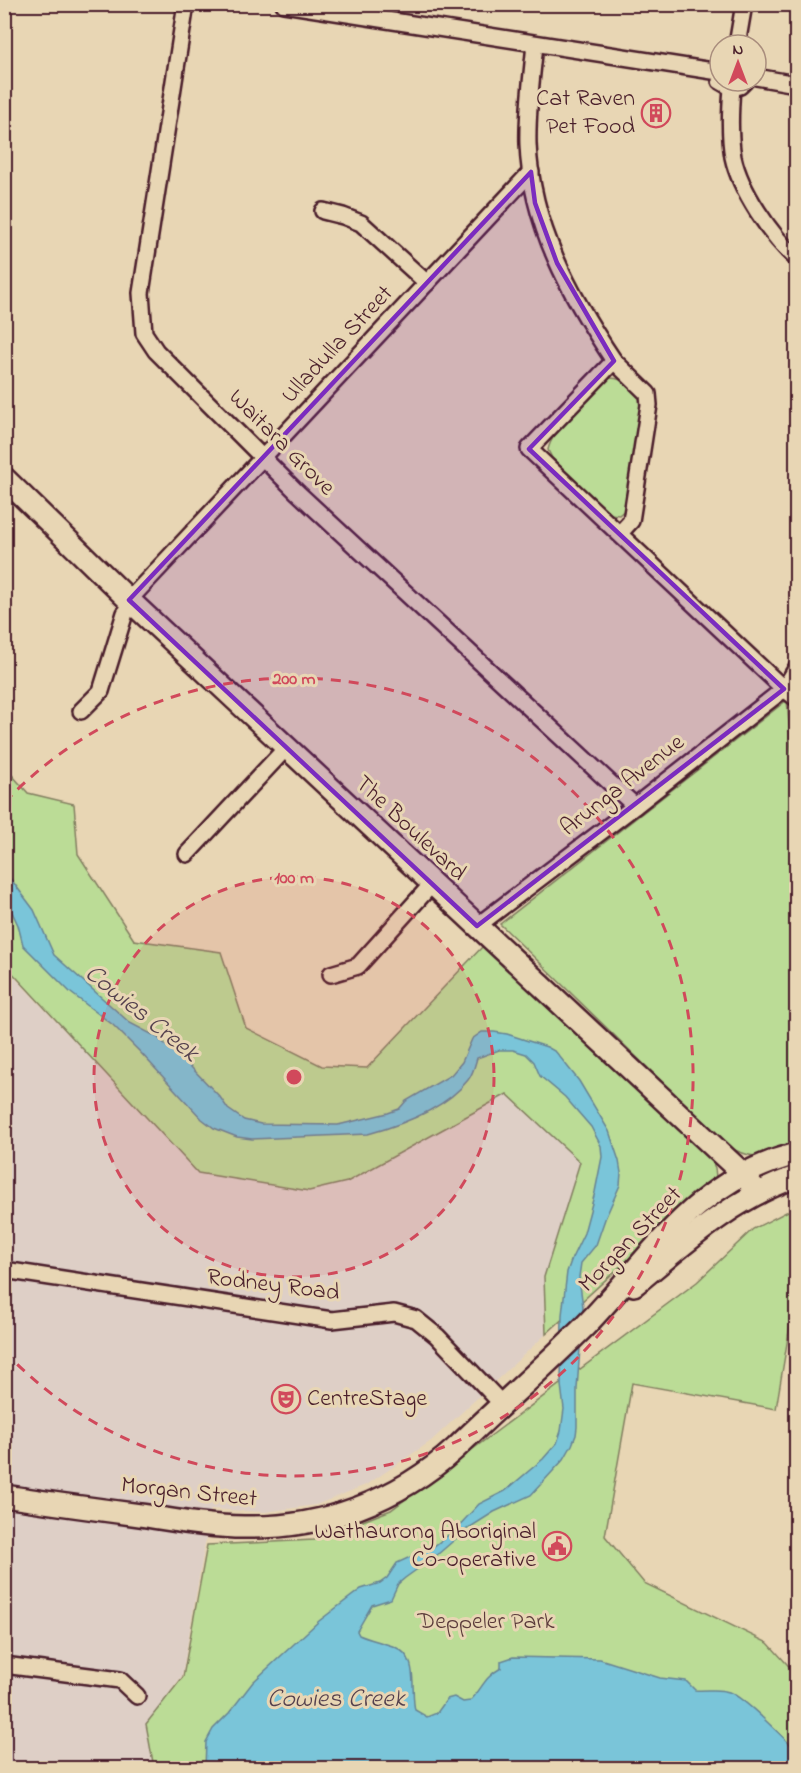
<svg xmlns="http://www.w3.org/2000/svg" width="801" height="1773" font-family="'Indie Flower',sans-serif">
	<style>
		.built { fill: #decfc6 }
		.green { fill: #bbdc96; stroke: #827e60; stroke-width: 1.5 }
		.water { fill: #7ac5d9; stroke: #678393; stroke-width: 1.5 }
		.lines { fill: none; stroke-linecap: round; stroke-linejoin: round }
		.street-casing { stroke: #4a1f2b; stroke-width: 20 }
		.secondary-casing { stroke: #4a1f2b; stroke-width: 26 }
		.street { stroke: #e8d6b4; stroke-width: 15 }
		.secondary { stroke: #e8d6b4; stroke-width: 21 }
		.marked { fill: #7b2cbf; fill-opacity: 0.2; stroke: #7b2cbf; stroke-width: 4.5; stroke-linejoin: round }
		.ring { fill: none; stroke: #d1495b; stroke-width: 3; stroke-dasharray: 10 8 }
		.labels { text-anchor: middle; dominant-baseline: central; stroke-width: 6; stroke-linejoin: round; paint-order: stroke }
		.poi-label { font-size: 24px; fill: #4a1f2b; stroke: #e8d6b4; text-anchor: end }
		.street-label { font-size: 24px; fill: #4a1f2b; stroke: #e8d6b4 }
		.park-label { font-size: 24px; fill: #5b3b3b; stroke: #e8d6b4 }
		.water-label { font-size: 26px; font-style: italic; fill: #54404e; stroke: #e8d6b4 }
		.centre { fill: #d1495b; stroke: #e8d6b4; stroke-width: 3 }
		.ring-label { font-size: 18px; text-anchor: middle; font-weight: bold; fill: #d1495b; stroke: #e8d6b4; stroke-width: 6; stroke-linejoin: round; paint-order: stroke }
	</style>
	<rect width="100%" height="100%" fill="#e8d6b4"/>
	<filter id="ink" filterUnits="userSpaceOnUse"><feTurbulence type="fractalNoise" baseFrequency=".0167" numOctaves="2"/><feDisplacementMap in="SourceGraphic" scale="12" xChannelSelector="R" yChannelSelector="G"/><feConvolveMatrix kernelMatrix="1 2 1 2 8 2 1 2 1" color-interpolation-filters="sRGB"/></filter>
	<g filter="url(#ink)">
		<path class="built" d="M 4,966 L 198,1173 L 309,1191 L 348,1182 L 506,1094 L 580,1162 L 544,1277 L 545,1335 L 431,1441 L 368,1484 L 316,1505 L 265,1512 L 211,1509 L 182,1676 L 146,1724 L 154,1768 L 5,1768 Z"/>
		<g class="green">
			<path d="M 608,378 C 625,377 641,391 643,408 L 627,508 L 619,515 L 610,514 L 552,458 L 548,450 C 552,429 591,391 608,378 Z"/>
			<path d="M 787,700 L 796,808 L 796,1147 C 766,1157 761,1162 730,1148 L 500,924 Z"/>
			<path d="M 4,766 L 28,793 L 74,804 L 78,854 L 134,940 L 221,952 L 246,1028 L 322,1066 L 367,1068 L 484,945 L 710,1157 L 715,1168 L 716,1177 L 711,1184 L 546,1334 L 544,1277 L 580,1162 L 507,1094 L 347,1182 L 309,1191 L 198,1173 L 5,965 Z"/>
			<path d="M 796,1207 L 796,1289 L 776,1409 L 632,1383 L 605,1536 L 644,1583 L 768,1643 L 796,1674 L 796,1768 L 154,1768 L 146,1724 L 183,1677 L 207,1545 L 314,1540 L 391,1510 L 697,1282 L 753,1229 Z"/>
		</g>
		<path class="water" d="M 4,870 L 34,910 L 54,955 L 130,1023 L 157,1037 L 190,1066 L 220,1097 L 228,1109 L 244,1120 L 261,1124 L 338,1125 L 388,1113 L 399,1109 L 406,1101 L 451,1075 L 462,1062 L 472,1039 L 482,1032 L 494,1032 L 507,1034 L 547,1047 L 556,1052 L 579,1081 L 609,1131 L 619,1161 L 621,1173 L 620,1185 L 605,1219 L 596,1245 L 581,1263 L 579,1277 L 583,1307 L 577,1389 L 577,1427 L 576,1435 L 572,1445 L 564,1459 L 531,1495 L 494,1512 L 467,1529 L 437,1555 L 405,1578 L 398,1584 L 391,1599 L 372,1605 L 357,1631 L 359,1635 C 370,1640 383,1642 395,1647 C 420,1657 410,1689 415,1710 L 427,1717 L 437,1713 L 447,1699 L 454,1697 L 463,1702 L 470,1701 C 483,1688 483,1678 501,1668 L 501,1661 L 513,1657 L 600,1659 L 660,1678 L 686,1681 L 695,1690 C 707,1691 718,1688 729,1692 C 745,1698 778,1733 792,1746 L 796,1752 L 796,1768 L 205,1768 L 206,1742 L 213,1729 L 229,1713 L 253,1682 L 282,1655 L 319,1621 L 361,1589 L 380,1583 L 387,1578 L 397,1563 L 434,1546 L 455,1530 L 479,1504 L 505,1491 L 543,1459 L 557,1443 L 561,1431 L 564,1409 L 561,1385 L 562,1315 L 567,1272 L 572,1258 L 584,1233 L 595,1192 L 602,1157 L 601,1146 L 591,1127 L 565,1097 L 540,1076 L 534,1062 L 526,1054 L 513,1050 L 499,1050 L 477,1058 C 475,1065 473,1074 468,1080 C 446,1108 401,1125 368,1134 L 252,1139 L 237,1137 L 214,1128 L 202,1119 L 140,1052 L 113,1025 L 71,993 L 23,945 L 18,925 L 5,897 Z"/>
		<g class="lines">
			<g class="street-casing">
				<g id="street">
					<path d="M 186,4 L 141,293 L 144,333 L 156,351 L 297,492 L 635,806"/>
					<path d="M 284,4 L 719,72"/>
					<path d="M 535,44 C 532,76 527,110 528,144 C 531,225 570,295 614,361"/>
					<path d="M 737,45 L 744,4"/>
					<path d="M 756,77 L 796,84"/>
					<path d="M 720,81 L 732,88 L 740,86 L 745,81"/>
					<path d="M 732,88 C 730,112 729,134 733,157 C 740,190 771,236 796,258"/>
					<path d="M 323,211 L 343,216 L 361,223 L 427,283"/>
					<path d="M 620,533 L 631,521 L 649,405 L 648,394 L 614,361 L 529,449 L 784,689 L 796,698"/>
					<path d="M 129,600 L 531,172"/>
					<path d="M 81,711 L 101,691 L 125,613 L 133,605"/>
					<path d="M 187,854 L 286,748"/>
					<path d="M 477,926 L 635,806 L 784,689 L 796,669"/>
					<path d="M 331,974 L 358,966 L 432,884"/>
					<path d="M 4,1270 L 332,1320 L 394,1313 L 416,1319 L 437,1336 L 502,1404"/>
					<path d="M 4,1665 L 120,1680 L 137,1696"/>
				</g>
			</g>
			<g class="secondary-casing">
				<g id="secondary">
					<path d="M 4,478 L 129,600 L 743,1174 L 758,1193"/>
					<path d="M 634,1285 C 685,1243 733,1198 796,1177"/>
					<path d="M 4,1496 C 50,1503 95,1509 140,1515 C 174,1520 209,1527 244,1527 C 322,1529 398,1501 456,1448 C 498,1407 543,1368 585,1326 C 653,1256 694,1180 796,1154"/>
				</g>
			</g>
			<use href="#street" class="street"/>
			<use href="#secondary" class="secondary"/>
		</g>
	</g>
	<path class="marked" d="M 531,172 L 535,203 L 557,263 L 614,361 L 529,449 L 784,689 L 477,926 L 129,600 Z"/>
	<circle cx="294" cy="1077" r="200" fill="#d1495b" fill-opacity=".12"/>
	<g class="ring">
		<circle cx="294" cy="1077" r="200"/>
		<path d="M5 802A399 399 0 1 1 5 1352"/>
	</g>
	<defs>
		<g id="building-ring" transform="scale(1.5)"><circle r="9.5" fill="#e8d6b4" stroke="#d1495b" stroke-width="1.5"/><path d="M-4-6H4V6H1V3H-1V6H-4ZM-2.5-4.3h1.7v1.8h-1.7ZM.8-4.3h1.7v1.8H.8ZM-2.5-1h1.7V.8h-1.7ZM.8-1h1.7V.8H.8Z" fill="#d1495b"/></g>
		<g id="theatre-ring" transform="scale(1.5)"><circle r="9.5" fill="#e8d6b4" stroke="#d1495b" stroke-width="1.5"/><path d="M-5-5.5Q0-4 5-5.5V0Q5 5 0 6Q-5 5-5 0ZM-3.3-2.5H-1v1.5H-3.3ZM1-2.5H3.3v1.5H1ZM-2.8 1Q0 5.5 2.8 1Z" fill="#d1495b"/></g>
		<g id="civic-ring" transform="scale(1.5)"><circle r="9.5" fill="#e8d6b4" stroke="#d1495b" stroke-width="1.5"/><path d="M-.6-6.5H3V-4.5H.6V-3L4-1V1h2V6H-6V1h2V-1L-.6-3ZM-1.2 2.5V6h2.4V2.5Z" fill="#d1495b"/></g>
	</defs>
	<g fill-rule="evenodd">
		<use href="#building-ring" x="656" y="113"/>
		<use href="#theatre-ring" x="286" y="1399"/>
		<use href="#civic-ring" x="557" y="1546"/>
	</g>
	<g class="labels">
		<g class="poi-label">
			<text x="635" y="99">Cat Raven<tspan x="635" dy="28">Pet Food</tspan></text>
			<text x="307" y="1399" text-anchor="start">CentreStage</text>
			<text x="536" y="1532">Wathaurong Aboriginal<tspan x="536" dy="28">Co-operative</tspan></text>
		</g>
		<g class="street-label">
			<text transform="translate(338 345) rotate(-47)">Ulladulla Street</text>
			<text transform="translate(281 443) rotate(45)">Waitara Grove</text>
			<text transform="translate(623 786) rotate(-38)">Arunga Avenue</text>
			<text transform="translate(410 829) rotate(43)">The Boulevard</text>
			<text transform="translate(631 1240) rotate(-46)">Morgan Street</text>
			<text transform="translate(273 1286) rotate(7)">Rodney Road</text>
			<text transform="translate(189 1493) rotate(6)">Morgan Street</text>
		</g>
		<g class="park-label">
			<text x="486" y="1622">Deppeler Park</text>
		</g>
		<g class="water-label">
			<text transform="translate(141 1014) rotate(39)">Cowies Creek</text>
			<text x="336" y="1700">Cowies Creek</text>
		</g>
	</g>
	<circle cx="294" cy="1077" r="9" class="centre"/>
	<g class="ring-label">
		<text x="294" y="684">200 m</text>
		<text x="294" y="883">100 m</text>
	</g>
	<rect width="801" height="1773" fill="none" stroke="#e8d6b4" stroke-width="24"/>
	<rect x="12" y="12" width="777" height="1749" fill="none" stroke="#4a1f2b" stroke-width="2" filter="url(#ink)"/>
	<g transform="translate(738 63)"><circle r="28" fill="#e8d6b4" stroke="#a98d7d" stroke-width="1.5"/>
	<path d="M0-4.5L10 22L0 15L-10 22Z" fill="#d1495b"/>
	<text y="-9" font-size="16" font-weight="bold" text-anchor="middle" fill="#4a1f2b">N</text>
	</g>
</svg>
